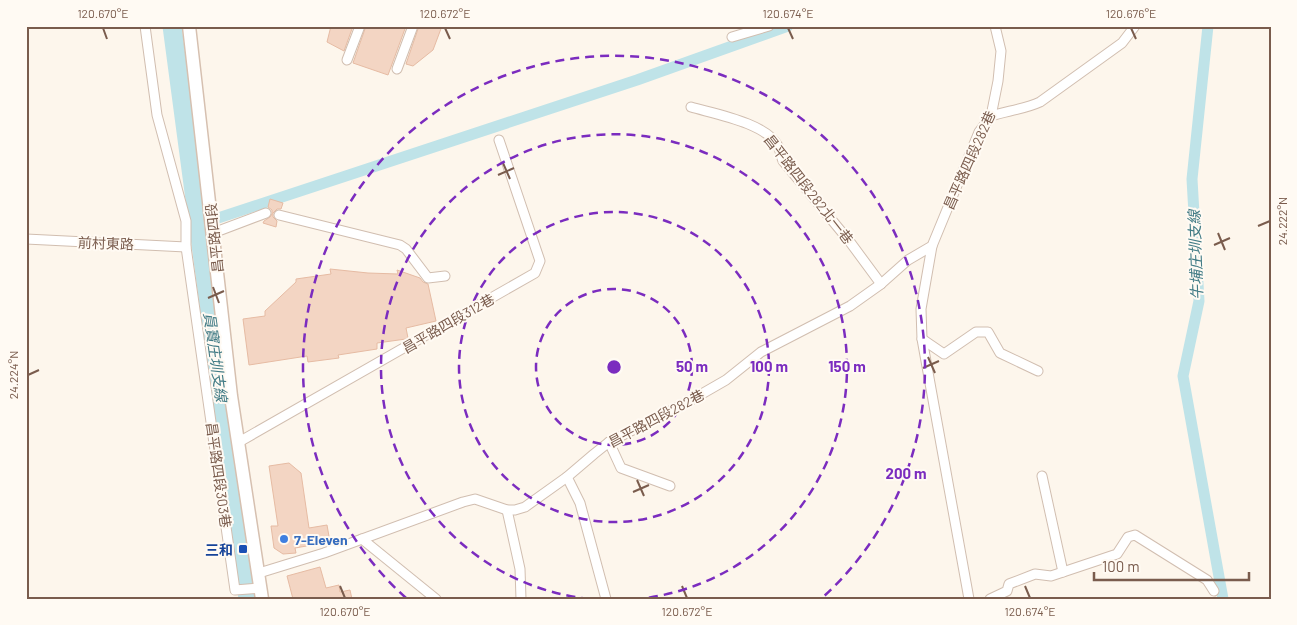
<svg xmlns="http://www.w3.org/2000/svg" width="1297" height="625" font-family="Barlow,'Noto Sans TC',sans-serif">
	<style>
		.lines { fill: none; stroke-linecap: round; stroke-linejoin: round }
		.canal { stroke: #bfe3e8; stroke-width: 11 }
		.river { stroke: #bfe3e8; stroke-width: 19 }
		.building { fill: #f3d5c3; stroke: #e6bba3 }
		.street-casing { stroke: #d1beb0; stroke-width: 11 }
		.secondary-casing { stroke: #d6c0b0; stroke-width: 15 }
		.street { stroke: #fff; stroke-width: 9 }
		.secondary { stroke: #fff; stroke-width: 12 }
		.ticks { fill: none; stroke: #7a5c4d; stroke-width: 2 }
		.ring { fill: none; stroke: #7b2cbf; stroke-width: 2.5; stroke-dasharray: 9 6 }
		.shop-dot { fill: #3f7fe0; stroke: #fffaf3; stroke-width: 2 }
		.transit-dot { fill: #1a4fb4; stroke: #fffaf3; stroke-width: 2 }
		.labels { text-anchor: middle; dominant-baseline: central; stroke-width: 4; stroke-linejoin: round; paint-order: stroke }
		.street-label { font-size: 14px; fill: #7a5c4d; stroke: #fffaf3 }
		.shop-label { font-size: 14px; font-weight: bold; fill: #366cbe; stroke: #fffaf3; text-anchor: start }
		.transit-label { font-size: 14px; font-weight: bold; fill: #164399; stroke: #fffaf3; text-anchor: end }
		.water-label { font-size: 15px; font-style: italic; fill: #437c86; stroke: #fffaf3 }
		.centre { fill: #7b2cbf; stroke: #fffaf3; stroke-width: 2.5 }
		.ring-label { font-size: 15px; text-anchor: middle; font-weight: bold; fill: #7b2cbf; stroke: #fffaf3; stroke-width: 4; stroke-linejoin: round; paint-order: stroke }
		.neatline { fill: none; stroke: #7a5c4d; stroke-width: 2 }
		.ticks-label { font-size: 12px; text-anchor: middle; fill: #7a5c4d }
	</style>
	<rect width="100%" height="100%" fill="#fdf6ec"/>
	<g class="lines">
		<g class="canal">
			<path d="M 1208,26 L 1192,179 L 1199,301 L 1183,376 L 1223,599"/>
			<path d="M 197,225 L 637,80 L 788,26"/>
		</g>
		<path class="river" d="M 172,26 L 248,599"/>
	</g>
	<g class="building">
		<path d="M 331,26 L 353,26 L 344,51 L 327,42 Z"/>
		<path d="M 366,26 L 406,26 L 388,75 L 353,63 Z"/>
		<path d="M 419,26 L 442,26 L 433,50 L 413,66 L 406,64 Z"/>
		<path d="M 270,199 L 283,203 L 281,209 L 277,209 L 273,213 L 273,217 L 277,221 L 276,227 L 263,223 L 264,221 L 270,217 L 272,214 L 272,210 L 268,207 Z"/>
		<path d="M 330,269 L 368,273 L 398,274 L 397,270 L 420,278 L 423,282 L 428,284 L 436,321 L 406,328 L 408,338 L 406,339 L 377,343 L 377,349 L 338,355 L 339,358 L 308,362 L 307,356 L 249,365 L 243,319 L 265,316 L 265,311 L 296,282 L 296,279 L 331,274 Z"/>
		<path d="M 289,463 L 301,473 L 309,528 L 327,525 L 330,542 L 295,548 L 296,553 L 283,554 L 274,548 L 271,526 L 278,526 L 269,466 Z"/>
		<path d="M 320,567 L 326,588 L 339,585 L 340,592 L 350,590 L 352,599 L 293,599 L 287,576 Z"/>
	</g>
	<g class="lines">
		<g class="street-casing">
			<g id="street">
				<path d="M 145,26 L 157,115 L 186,221 L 186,247 L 235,590 L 261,588"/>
				<path d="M 732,37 L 769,26"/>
				<path d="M 347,60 L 360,26"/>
				<path d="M 397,69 L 413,26"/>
				<path d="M 691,107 C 715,114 766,123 778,146 C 780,150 781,156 783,161 L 850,242 L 881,284"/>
				<path d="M 991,116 C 1007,111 1025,109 1040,102 L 1122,43 L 1135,26"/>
				<path d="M 279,215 L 400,245 L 406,249 L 428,278 L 445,276"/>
				<path d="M 213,233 L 266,213"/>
				<path d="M 26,239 L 186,247"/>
				<path d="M 932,246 L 921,309 L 922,339 L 969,599"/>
				<path d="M 922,339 L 944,354 L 976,332 L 988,332 L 1000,353 L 1038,371"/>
				<path d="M 239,442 L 535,273 L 540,261 L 499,140"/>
				<path d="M 609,442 L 621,468 L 670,486"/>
				<path d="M 1042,476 L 1063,572"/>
				<path d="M 567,477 L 580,503 L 606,599"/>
				<path d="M 507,510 L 520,569 L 521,599"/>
				<path d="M 362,539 L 436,599"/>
				<path d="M 259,573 L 324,553 L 463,502 L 475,499 L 507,510 L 515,510 L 525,507 L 567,477 L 594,454 L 609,442 L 686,403 L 726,380 L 761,352 L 850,306 L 881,284 L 908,260 L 932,246 L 979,132 L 991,116 L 998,81 L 1001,51 L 995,26"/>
				<path d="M 990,599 L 1007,591 L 1009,584 L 1035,574 L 1051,576 L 1117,554 L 1128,537 L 1135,535 L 1207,580 L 1214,591"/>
			</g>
		</g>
		<g class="secondary-casing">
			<path id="secondary" d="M 189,26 L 231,396 L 262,599"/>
		</g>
		<use href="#street" class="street"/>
		<use href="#secondary" class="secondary"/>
	</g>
	<path class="ticks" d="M 103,28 L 107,39M 445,28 L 450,39M 788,28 L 793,39M 1131,28 L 1136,39M 503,163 L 510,179M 498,175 L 514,168M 1258,226 L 1270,221M 1218,233 L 1225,250M 1214,245 L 1230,238M 213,287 L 219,303M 208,298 L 224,291M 928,357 L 935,373M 923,368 L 939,361M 28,375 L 39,370M 637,480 L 644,496M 633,492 L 649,485M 340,586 L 345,598M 682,586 L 687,598M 1025,586 L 1030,598"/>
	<g class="ring">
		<circle cx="614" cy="367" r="78"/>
		<circle cx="614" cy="367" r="155"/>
		<path d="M590 599A233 233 0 1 1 638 599"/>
		<path d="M406 598A311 311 0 1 1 822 598"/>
	</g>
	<circle class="shop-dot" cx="284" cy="539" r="5"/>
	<rect class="transit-dot" x="238" y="544" width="10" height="10" rx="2.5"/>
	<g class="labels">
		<g class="street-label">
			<text transform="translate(969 160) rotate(-66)">昌平路四段282巷</text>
			<text transform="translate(809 189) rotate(52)">昌平路四段282北一巷</text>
			<text transform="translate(214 238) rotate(-96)">昌平路四段</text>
			<text transform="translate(106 243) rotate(2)">前村東路</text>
			<text transform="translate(448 323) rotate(-30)">昌平路四段312巷</text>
			<text transform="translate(656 418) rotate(-28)">昌平路四段282巷</text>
			<text transform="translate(219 475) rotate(82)">昌平路四段303巷</text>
		</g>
		<g class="shop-label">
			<text x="294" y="539">7-Eleven</text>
		</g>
		<g class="transit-label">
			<text x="233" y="549">三和</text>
		</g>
		<g class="water-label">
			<text transform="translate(1195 255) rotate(-92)">牛埔庄圳支線</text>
			<text transform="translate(216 357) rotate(82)">員寶庄圳支線</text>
		</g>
	</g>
	<circle cx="614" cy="367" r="8" class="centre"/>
	<g class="ring-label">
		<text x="692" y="372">50 m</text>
		<text x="769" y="372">100 m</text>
		<text x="847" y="372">150 m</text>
		<text x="906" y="479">200 m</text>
	</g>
	<rect width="1297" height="625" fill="none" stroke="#fffaf3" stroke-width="55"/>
	<path d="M1094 572v8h155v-8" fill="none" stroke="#7a5c4d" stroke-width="2.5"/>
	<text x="1102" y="572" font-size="15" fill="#7a5c4d" stroke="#fffaf3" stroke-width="4" paint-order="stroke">100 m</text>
	<rect x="28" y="28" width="1242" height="570" class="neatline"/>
	<g class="ticks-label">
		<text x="103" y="18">120.670°E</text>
		<text x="445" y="18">120.672°E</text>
		<text x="788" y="18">120.674°E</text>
		<text x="1131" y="18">120.676°E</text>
		<text transform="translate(1283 221) rotate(-90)" y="4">24.222°N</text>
		<text transform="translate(14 375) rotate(-90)" y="4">24.224°N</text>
		<text x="345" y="616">120.670°E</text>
		<text x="687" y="616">120.672°E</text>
		<text x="1030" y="616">120.674°E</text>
	</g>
</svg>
